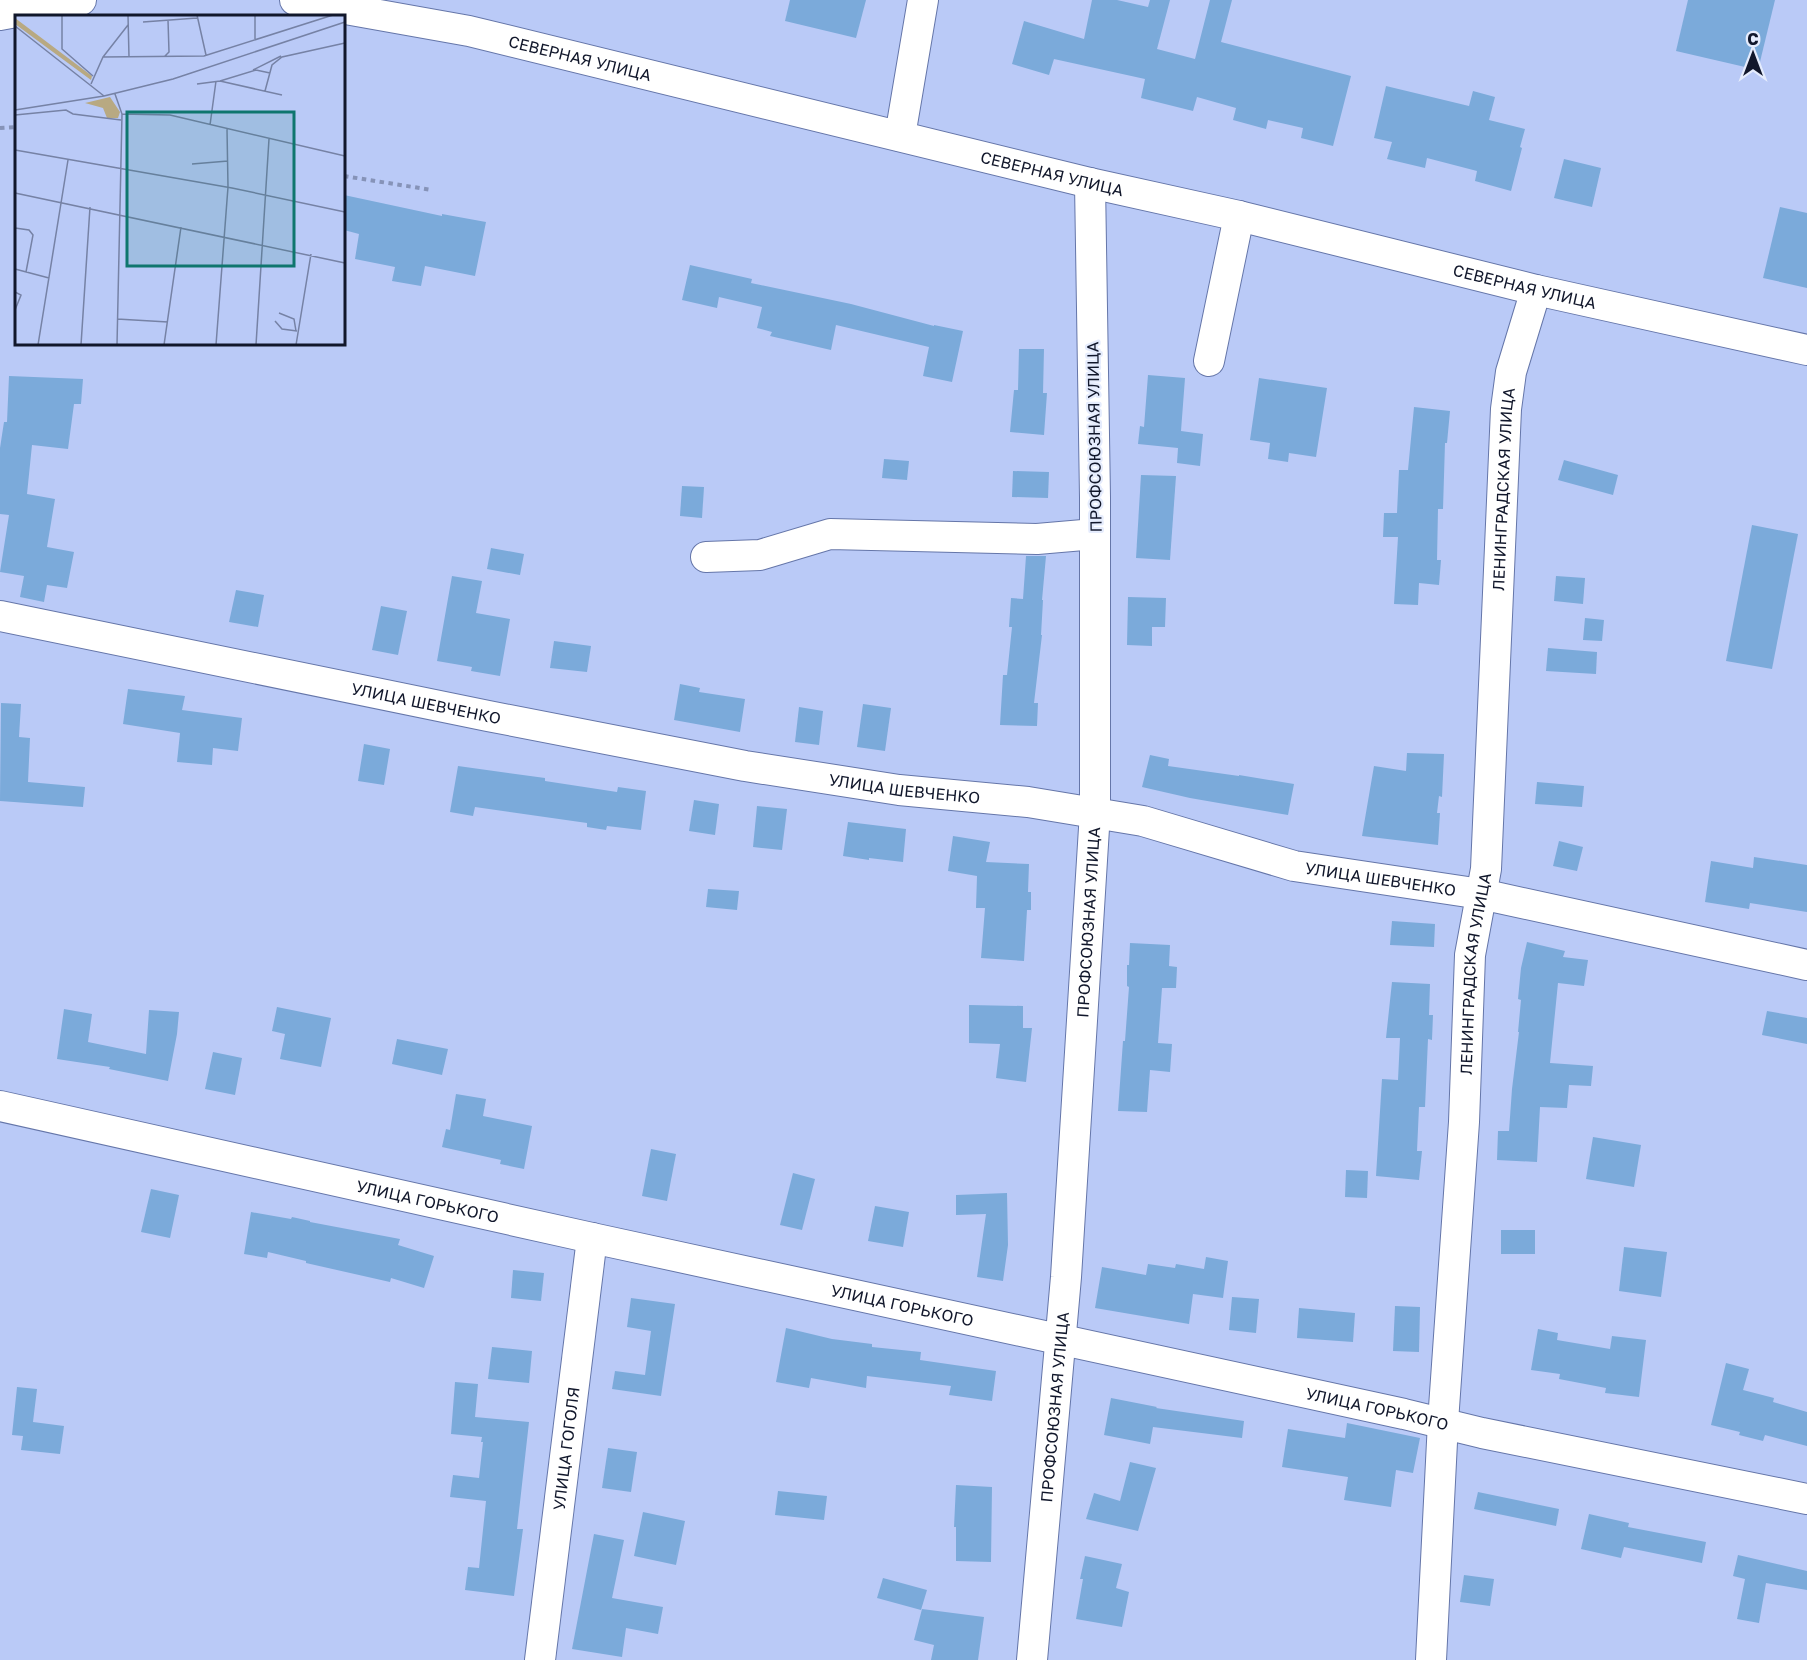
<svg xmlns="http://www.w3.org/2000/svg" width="1807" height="1660" font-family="'Golos Text',sans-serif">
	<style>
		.building { fill: #7baada }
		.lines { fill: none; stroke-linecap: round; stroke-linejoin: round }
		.minor-casing { stroke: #6576a9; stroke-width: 32 }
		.path { stroke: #8693b8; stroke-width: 4; stroke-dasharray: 4.5 4.5; stroke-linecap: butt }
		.minor { stroke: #fff; stroke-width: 30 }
		.labels { text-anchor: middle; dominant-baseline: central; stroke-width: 4.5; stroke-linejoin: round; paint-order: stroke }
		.street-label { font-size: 16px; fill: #11172b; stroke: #e5ecfd }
		.inset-road { fill: none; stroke: #7682a5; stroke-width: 1.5 }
		.view { fill: #0f766e; fill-opacity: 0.15; stroke: #0f766e; stroke-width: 3 }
		.inset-edge { fill: none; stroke: #11172b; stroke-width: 3 }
	</style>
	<rect width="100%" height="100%" fill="#bacaf7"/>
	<g class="building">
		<path d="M 790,0 L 866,0 L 856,38 L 785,21 Z"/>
		<path d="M 1092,0 L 1117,0 L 1148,7 L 1150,0 L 1170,0 L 1157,49 L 1195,59 L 1210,0 L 1232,0 L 1221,42 L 1351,76 L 1333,146 L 1301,138 L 1303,128 L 1268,120 L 1266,129 L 1233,120 L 1236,108 L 1197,97 L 1193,111 L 1141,98 L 1145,79 L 1054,59 L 1049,75 L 1012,64 L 1024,21 L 1084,39 Z"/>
		<path d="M 1688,0 L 1775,0 L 1758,70 L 1676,51 Z"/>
		<path d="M 1386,86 L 1469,106 L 1473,91 L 1495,97 L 1489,120 L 1525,129 L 1520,147 L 1522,148 L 1511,191 L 1475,181 L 1477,171 L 1427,158 L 1425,168 L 1387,159 L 1392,142 L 1374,138 Z"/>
		<path d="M 1564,159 L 1601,168 L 1592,207 L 1554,198 Z"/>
		<path d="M 344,195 L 442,216 L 442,214 L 486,222 L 475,276 L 425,266 L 421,286 L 392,281 L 395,267 L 355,259 L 359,234 L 344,230 Z"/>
		<path d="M 1780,207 L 1807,213 L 1807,288 L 1763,278 Z"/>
		<path d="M 690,265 L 752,279 L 751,283 L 851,304 L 934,326 L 934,325 L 963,331 L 952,382 L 923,376 L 929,347 L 836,325 L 831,350 L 770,336 L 772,332 L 757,328 L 762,307 L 719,297 L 717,308 L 682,300 Z"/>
		<path d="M 1019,349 L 1044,349 L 1043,393 L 1047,393 L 1044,435 L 1010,432 L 1014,390 L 1018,390 Z"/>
		<path d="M 1148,375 L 1185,378 L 1181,431 L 1203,434 L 1200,466 L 1177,463 L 1178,448 L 1138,444 L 1140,426 L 1144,427 Z"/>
		<path d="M 9,376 L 83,379 L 81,404 L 74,404 L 68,449 L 32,445 L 27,494 L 55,499 L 47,547 L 74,552 L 67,588 L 47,585 L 44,602 L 20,597 L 24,576 L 0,572 L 9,515 L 0,514 L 0,448 L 4,422 L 7,422 Z"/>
		<path d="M 1259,378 L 1327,388 L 1316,457 L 1289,453 L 1288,462 L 1268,459 L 1270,443 L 1250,440 Z"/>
		<path d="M 1414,407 L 1450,411 L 1447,443 L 1445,443 L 1443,509 L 1438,509 L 1437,560 L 1441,560 L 1439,585 L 1419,583 L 1418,605 L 1394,604 L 1398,537 L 1383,537 L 1384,513 L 1397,513 L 1399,470 L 1408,470 Z"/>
		<path d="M 884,459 L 909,461 L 907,480 L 882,478 Z"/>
		<path d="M 1564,460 L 1618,475 L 1613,495 L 1558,480 Z"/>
		<path d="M 1013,471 L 1049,472 L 1048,498 L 1012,497 Z"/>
		<path d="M 1141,475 L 1176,476 L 1170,560 L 1136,558 Z"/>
		<path d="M 682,486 L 704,487 L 702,518 L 680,516 Z"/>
		<path d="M 1752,525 L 1798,534 L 1772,669 L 1726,661 Z"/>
		<path d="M 491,548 L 524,554 L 520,575 L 487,569 Z"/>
		<path d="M 1026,556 L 1046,556 L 1042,600 L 1043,600 L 1041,635 L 1042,635 L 1034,703 L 1038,703 L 1037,726 L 1000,725 L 1003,675 L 1007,675 L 1012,627 L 1009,627 L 1011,598 L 1023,599 Z"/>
		<path d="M 452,576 L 482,581 L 476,613 L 510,619 L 500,676 L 471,671 L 472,667 L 437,661 Z"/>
		<path d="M 1556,576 L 1585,578 L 1583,604 L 1554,601 Z"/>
		<path d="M 236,590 L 264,595 L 258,627 L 229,622 Z"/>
		<path d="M 1128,597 L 1166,598 L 1165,627 L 1152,627 L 1152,646 L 1127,645 Z"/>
		<path d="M 381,606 L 407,611 L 398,655 L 372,650 Z"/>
		<path d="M 1585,618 L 1604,620 L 1602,641 L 1583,640 Z"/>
		<path d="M 554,641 L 591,646 L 587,672 L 550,668 Z"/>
		<path d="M 1548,648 L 1597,652 L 1596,674 L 1546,671 Z"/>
		<path d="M 680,684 L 700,688 L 699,692 L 745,699 L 740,732 L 674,720 Z"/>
		<path d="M 128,689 L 185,696 L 182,710 L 242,718 L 238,751 L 213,748 L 212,765 L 177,762 L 180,733 L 123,724 Z"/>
		<path d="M 1,703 L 21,704 L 19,737 L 30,738 L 28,782 L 85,787 L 83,807 L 0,801 Z"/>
		<path d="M 863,704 L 891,708 L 885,751 L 857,747 Z"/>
		<path d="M 799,707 L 823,711 L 819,745 L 795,742 Z"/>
		<path d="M 364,744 L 390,749 L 384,785 L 358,781 Z"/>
		<path d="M 1407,753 L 1444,754 L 1442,797 L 1439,796 L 1437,813 L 1440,813 L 1438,845 L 1362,836 L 1374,766 L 1406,771 Z"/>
		<path d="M 1150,755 L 1169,759 L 1168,766 L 1239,776 L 1239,775 L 1294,784 L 1288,815 L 1190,798 L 1142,787 Z"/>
		<path d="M 458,766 L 545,778 L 545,781 L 617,792 L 618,787 L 646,791 L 641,830 L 607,826 L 606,830 L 587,827 L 587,823 L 475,807 L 473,816 L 450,812 Z"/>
		<path d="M 1537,782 L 1584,786 L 1582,807 L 1535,804 Z"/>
		<path d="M 694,800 L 719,804 L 715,835 L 689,831 Z"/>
		<path d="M 757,806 L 787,809 L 782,850 L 753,847 Z"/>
		<path d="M 848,822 L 906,829 L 903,862 L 869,858 L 869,860 L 843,856 Z"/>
		<path d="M 953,836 L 990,842 L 986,862 L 1029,864 L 1028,892 L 1031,892 L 1031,910 L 1027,910 L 1024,961 L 981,958 L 985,908 L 976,908 L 977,876 L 948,871 Z"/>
		<path d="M 1559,841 L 1583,847 L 1577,871 L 1553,866 Z"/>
		<path d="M 1754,857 L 1807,865 L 1807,912 L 1750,903 L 1749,909 L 1705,902 L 1711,861 L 1753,868 Z"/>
		<path d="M 708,889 L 739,891 L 737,910 L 706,907 Z"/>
		<path d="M 1392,921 L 1435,924 L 1434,947 L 1390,945 Z"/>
		<path d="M 1527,942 L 1565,951 L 1563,957 L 1588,960 L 1584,986 L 1558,983 L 1550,1063 L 1593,1066 L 1591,1086 L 1569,1085 L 1567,1108 L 1540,1107 L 1537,1162 L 1497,1160 L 1498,1131 L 1509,1131 L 1512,1089 L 1519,1032 L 1518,1032 L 1521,1000 L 1518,999 L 1521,968 Z"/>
		<path d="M 1130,943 L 1170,945 L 1169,966 L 1177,967 L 1176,988 L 1162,988 L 1158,1043 L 1172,1044 L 1170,1072 L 1150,1070 L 1147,1112 L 1118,1111 L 1123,1041 L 1125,1041 L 1129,987 L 1127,986 L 1127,965 L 1129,965 Z"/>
		<path d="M 1392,982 L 1430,984 L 1429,1015 L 1433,1015 L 1432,1040 L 1428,1039 L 1425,1107 L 1419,1107 L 1417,1151 L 1422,1151 L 1419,1180 L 1376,1176 L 1382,1079 L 1398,1080 L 1400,1038 L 1386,1038 Z"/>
		<path d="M 969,1005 L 1023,1006 L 1023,1028 L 1032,1028 L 1026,1082 L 996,1078 L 1000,1044 L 969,1043 Z"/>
		<path d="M 277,1007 L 331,1018 L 321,1067 L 280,1059 L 285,1034 L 272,1031 Z"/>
		<path d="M 64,1009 L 92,1014 L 88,1042 L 146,1054 L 149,1010 L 179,1012 L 177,1034 L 168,1081 L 109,1069 L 110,1067 L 57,1059 Z"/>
		<path d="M 1767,1011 L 1807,1018 L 1807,1044 L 1762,1035 Z"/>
		<path d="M 397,1039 L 448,1049 L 442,1075 L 392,1064 Z"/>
		<path d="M 213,1052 L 242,1058 L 235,1095 L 205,1089 Z"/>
		<path d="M 456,1094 L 486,1099 L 483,1116 L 532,1126 L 524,1169 L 500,1164 L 501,1160 L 442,1147 L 446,1129 L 450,1130 Z"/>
		<path d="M 1593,1137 L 1641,1145 L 1634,1187 L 1586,1179 Z"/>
		<path d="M 651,1149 L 676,1154 L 667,1201 L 642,1196 Z"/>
		<path d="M 1346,1170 L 1368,1171 L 1367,1198 L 1345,1197 Z"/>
		<path d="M 793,1173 L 815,1179 L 802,1230 L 780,1225 Z"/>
		<path d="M 151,1189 L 179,1195 L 170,1238 L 141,1232 Z"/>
		<path d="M 1007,1193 L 1008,1245 L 1003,1281 L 977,1277 L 986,1214 L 956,1215 L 956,1195 Z"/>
		<path d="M 875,1206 L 909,1212 L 903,1247 L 868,1241 Z"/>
		<path d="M 251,1212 L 291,1219 L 292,1217 L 310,1221 L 310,1222 L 400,1239 L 398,1245 L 434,1256 L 424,1288 L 391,1278 L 390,1282 L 306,1263 L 306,1261 L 268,1252 L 267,1258 L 244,1254 Z"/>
		<rect x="1501" y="1230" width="34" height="24"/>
		<path d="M 1624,1247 L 1667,1252 L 1661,1297 L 1619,1291 Z"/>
		<path d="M 1206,1257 L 1228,1261 L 1223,1298 L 1193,1294 L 1189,1324 L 1095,1308 L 1102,1267 L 1146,1275 L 1148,1264 L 1175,1268 L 1176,1264 L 1204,1269 Z"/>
		<path d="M 513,1270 L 544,1273 L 541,1301 L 511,1298 Z"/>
		<path d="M 1232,1297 L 1259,1299 L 1256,1333 L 1229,1330 Z"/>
		<path d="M 631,1298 L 675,1304 L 661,1396 L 612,1389 L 615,1371 L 645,1375 L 651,1331 L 627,1327 Z"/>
		<path d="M 1395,1306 L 1420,1307 L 1419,1352 L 1393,1351 Z"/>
		<path d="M 1299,1308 L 1355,1313 L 1353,1342 L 1297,1338 Z"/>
		<path d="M 786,1328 L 832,1339 L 872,1344 L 872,1347 L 921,1352 L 920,1360 L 996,1371 L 992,1401 L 949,1395 L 951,1386 L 867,1376 L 866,1388 L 811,1378 L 809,1388 L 776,1382 Z"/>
		<path d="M 1538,1329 L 1558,1333 L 1557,1340 L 1610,1349 L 1612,1336 L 1646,1340 L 1639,1397 L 1605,1393 L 1606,1388 L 1559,1379 L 1560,1374 L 1531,1370 Z"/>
		<path d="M 492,1347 L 532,1351 L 529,1383 L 488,1379 Z"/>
		<path d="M 1726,1363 L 1749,1369 L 1743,1390 L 1774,1398 L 1773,1402 L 1807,1412 L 1807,1446 L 1765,1435 L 1763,1441 L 1739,1435 L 1740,1432 L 1711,1425 Z"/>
		<path d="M 455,1382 L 478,1384 L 475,1417 L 529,1422 L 517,1529 L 523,1529 L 514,1596 L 465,1590 L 468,1567 L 479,1568 L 486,1501 L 450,1497 L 453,1475 L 479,1478 L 483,1442 L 481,1442 L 482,1437 L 451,1434 Z"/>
		<path d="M 17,1387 L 37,1389 L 33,1422 L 64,1426 L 60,1454 L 21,1450 L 23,1436 L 12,1435 Z"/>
		<path d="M 1111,1398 L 1157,1407 L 1156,1408 L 1244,1421 L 1242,1438 L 1153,1427 L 1150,1444 L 1104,1435 Z"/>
		<path d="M 1347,1423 L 1420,1438 L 1413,1473 L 1396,1470 L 1391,1507 L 1344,1500 L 1348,1477 L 1282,1467 L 1288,1429 L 1345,1438 Z"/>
		<path d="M 608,1448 L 637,1452 L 631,1492 L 602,1488 Z"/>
		<path d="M 1130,1462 L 1156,1468 L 1138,1531 L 1086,1519 L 1094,1493 L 1120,1501 Z"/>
		<path d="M 956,1485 L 992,1487 L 991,1562 L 956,1561 L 956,1527 L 954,1527 Z"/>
		<path d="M 778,1491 L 827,1496 L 824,1520 L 775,1515 Z"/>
		<path d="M 1478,1492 L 1559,1509 L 1556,1526 L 1474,1509 Z"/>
		<path d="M 643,1512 L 685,1521 L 676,1565 L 634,1556 Z"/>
		<path d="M 1589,1514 L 1629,1523 L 1628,1527 L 1706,1542 L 1702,1563 L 1624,1547 L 1621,1558 L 1581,1549 Z"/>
		<path d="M 594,1534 L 624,1540 L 612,1598 L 663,1607 L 658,1634 L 626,1628 L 622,1657 L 572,1649 Z"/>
		<path d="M 1738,1555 L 1807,1571 L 1807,1590 L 1766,1583 L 1759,1623 L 1737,1619 L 1745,1579 L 1733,1576 Z"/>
		<path d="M 1085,1556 L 1122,1564 L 1116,1588 L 1129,1592 L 1122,1627 L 1076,1619 L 1083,1579 L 1080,1579 Z"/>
		<path d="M 1464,1575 L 1494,1579 L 1490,1606 L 1460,1602 Z"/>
		<path d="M 883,1578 L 927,1590 L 921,1610 L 877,1598 Z"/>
		<path d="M 922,1609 L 984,1617 L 978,1660 L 931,1660 L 934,1645 L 914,1640 Z"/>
	</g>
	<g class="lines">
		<g class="minor-casing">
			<g id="minor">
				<path id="s1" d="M 295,0 L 469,31 L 1090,183 L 1239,216 L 1536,290 L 1807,350"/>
				<path d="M 0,15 L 81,0"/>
				<path d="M 900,136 L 923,0"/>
				<path d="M 1209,361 L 1239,216"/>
				<path d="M 706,557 L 760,555 L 830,534 L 1037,539 L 1095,534"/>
				<path id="s2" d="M 0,616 L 488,716 L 745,766 L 899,790 L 1028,802 L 1143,821 L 1294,866 L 1481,894 L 1807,965"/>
				<path id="s3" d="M 0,1106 L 592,1238 L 1404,1414 L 1482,1433 L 1807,1499"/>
				<path id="s4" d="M 540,1660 L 592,1238"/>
				<path id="s5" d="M 1032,1660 L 1066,1277 L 1095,812 L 1095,497 L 1090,183"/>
				<path id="s6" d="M 1431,1660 L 1443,1422 L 1464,1122 L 1470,955 L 1486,869 L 1506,409 L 1511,372 L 1536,290"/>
			</g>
		</g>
		<g class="path">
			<path d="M 0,128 L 16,127"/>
			<path d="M 344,176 L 432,190"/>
		</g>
		<use href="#minor" class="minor"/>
	</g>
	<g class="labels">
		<g class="street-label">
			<text stroke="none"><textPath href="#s1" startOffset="291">СЕВЕРНАЯ УЛИЦА</textPath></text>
			<text stroke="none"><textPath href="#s1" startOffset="777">СЕВЕРНАЯ УЛИЦА</textPath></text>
			<text stroke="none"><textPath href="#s1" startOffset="1263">СЕВЕРНАЯ УЛИЦА</textPath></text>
			<text transform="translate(1094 437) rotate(-91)">ПРОФСОЮЗНАЯ УЛИЦА</text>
			<text stroke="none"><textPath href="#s6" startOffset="1174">ЛЕНИНГРАДСКАЯ УЛИЦА</textPath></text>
			<text stroke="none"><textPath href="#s2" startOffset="435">УЛИЦА ШЕВЧЕНКО</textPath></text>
			<text stroke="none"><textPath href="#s2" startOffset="921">УЛИЦА ШЕВЧЕНКО</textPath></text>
			<text stroke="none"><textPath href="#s2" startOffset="1407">УЛИЦА ШЕВЧЕНКО</textPath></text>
			<text stroke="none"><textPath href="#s5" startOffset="740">ПРОФСОЮЗНАЯ УЛИЦА</textPath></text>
			<text stroke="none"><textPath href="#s6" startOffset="688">ЛЕНИНГРАДСКАЯ УЛИЦА</textPath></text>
			<text stroke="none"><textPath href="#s3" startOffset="438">УЛИЦА ГОРЬКОГО</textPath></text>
			<text stroke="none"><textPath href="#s3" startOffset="924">УЛИЦА ГОРЬКОГО</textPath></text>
			<text stroke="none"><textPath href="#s5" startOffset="254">ПРОФСОЮЗНАЯ УЛИЦА</textPath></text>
			<text stroke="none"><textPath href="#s3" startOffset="1410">УЛИЦА ГОРЬКОГО</textPath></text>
			<text stroke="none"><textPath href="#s4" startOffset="213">УЛИЦА ГОГОЛЯ</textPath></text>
		</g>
	</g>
	<g transform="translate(15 15)">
		<rect width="330" height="330" fill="#bacaf7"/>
		<path d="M 0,3 L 77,61 L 76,65 L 0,9 ZM 95,82 L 105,97 L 103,103 L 92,103 L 88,93 L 70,88 Z" fill="#b8a982"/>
		<path class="inset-road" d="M 47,0 L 47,34 L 78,61M 113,0 L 114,42M 182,0 L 191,40M 240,0 L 240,24M 128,7 L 182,3M 0,11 L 89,81M 150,41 L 154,37 L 153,5M 88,42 L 113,10M 238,55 L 266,41M 205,66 L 241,55 L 255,58M 76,69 L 88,42 L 189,41 L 318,0M 182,69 L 205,66 L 267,80M 250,76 L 257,50 L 267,42 L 330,28M 100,79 L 107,99 L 102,330M 0,95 L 89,81 L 158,64 L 330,7M 107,99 L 155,100 L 330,141M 0,100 L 51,95 L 58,99 L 106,105M 195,110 L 201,66M 0,135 L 217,173 L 330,197M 177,149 L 213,146M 0,178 L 330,248M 0,213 L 14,215 L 18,220 L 11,257M 0,254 L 34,263M 0,277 L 6,280 L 0,295M 264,298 L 279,304 L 281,316M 102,304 L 153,307M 260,306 L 267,314 L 282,316M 23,330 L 53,145M 66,330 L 75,192M 149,330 L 166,212M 201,330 L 213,172 L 212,114M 241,330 L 254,124M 281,330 L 296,239"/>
		<path class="view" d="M 112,97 L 279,97 L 279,251 L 112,251 Z"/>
		<rect width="330" height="330" class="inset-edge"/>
	</g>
	<g transform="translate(1753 54)" stroke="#e5ecfd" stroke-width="4.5" paint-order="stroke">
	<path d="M0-4.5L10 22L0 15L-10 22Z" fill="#11172b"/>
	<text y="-9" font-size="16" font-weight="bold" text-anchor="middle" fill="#11172b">С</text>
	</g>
</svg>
